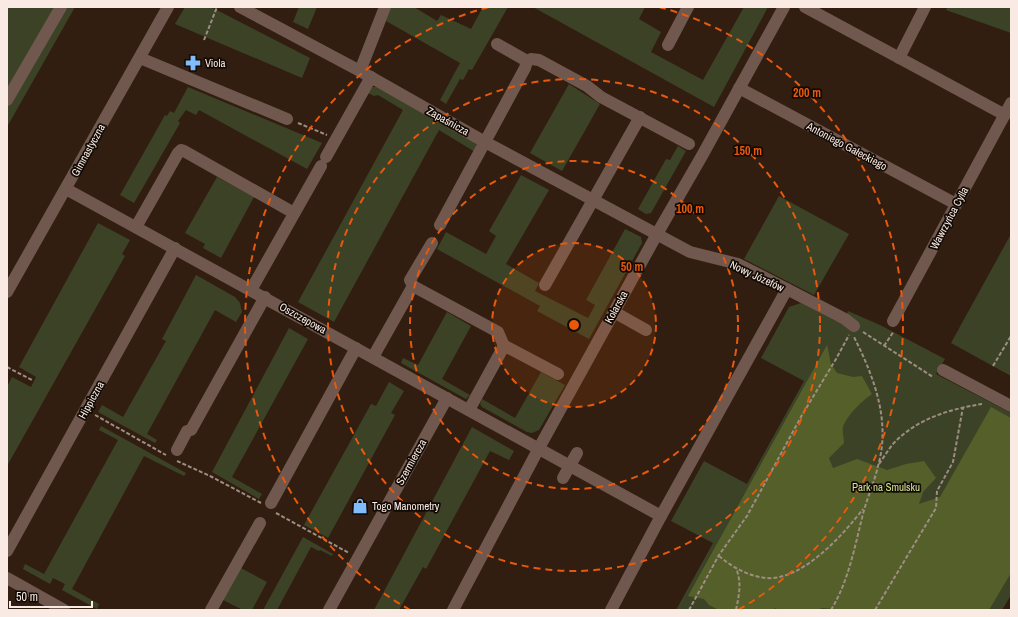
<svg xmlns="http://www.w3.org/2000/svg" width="1018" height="617" font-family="'Archivo Narrow',sans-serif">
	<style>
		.green { fill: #3c4226 }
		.forest { fill: #545f2a }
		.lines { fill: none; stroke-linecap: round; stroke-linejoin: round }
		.path { stroke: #9d8d82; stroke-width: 2; stroke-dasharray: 4 2; stroke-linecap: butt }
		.minor { stroke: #70584f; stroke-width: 12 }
		.ring { fill: none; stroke: #e8590c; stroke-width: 2; stroke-dasharray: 7 5 }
		.labels { text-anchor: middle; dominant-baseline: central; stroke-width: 3.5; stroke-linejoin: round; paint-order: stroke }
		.poi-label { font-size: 11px; fill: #f9ebe3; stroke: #120a05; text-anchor: start }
		.street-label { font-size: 11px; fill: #f9ebe3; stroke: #120a05 }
		.park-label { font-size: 11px; fill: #d0e391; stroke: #120a05 }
		.centre { fill: #e8590c; stroke: #120a05; stroke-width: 2 }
		.ring-label { font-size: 12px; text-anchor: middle; font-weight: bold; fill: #e8590c; stroke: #120a05; stroke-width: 3.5; stroke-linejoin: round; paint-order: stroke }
	</style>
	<rect width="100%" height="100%" fill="#311e11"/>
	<g class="green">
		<path d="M 7,7 L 75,7 L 7,127 Z"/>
		<path d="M 185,7 L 211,7 L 310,58 L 302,78 L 175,24 Z"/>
		<path d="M 299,7 L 317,7 L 308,29 L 293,22 Z"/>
		<path d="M 391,7 L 414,7 L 437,21 L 441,15 L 471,29 L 483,7 L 508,7 L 472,70 L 469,69 L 463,80 L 460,79 L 446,104 L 440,100 L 460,63 L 386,21 Z"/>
		<path d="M 533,7 L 612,7 L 614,8 L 615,7 L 645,7 L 639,19 L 661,32 L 651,52 L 703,80 L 744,7 L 768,7 L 714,107 Z"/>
		<path d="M 948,7 L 1011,7 L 1011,33 L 946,10 Z"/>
		<path d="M 569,84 L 600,104 L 562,171 L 530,153 Z"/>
		<path d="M 188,87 L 322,143 L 307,169 L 199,110 L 196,115 L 186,110 L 178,121 L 180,123 L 134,203 L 120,195 L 165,115 L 167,116 L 170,111 L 174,113 Z"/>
		<path d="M 372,87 L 376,87 L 476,142 L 477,146 L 475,152 L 439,130 L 334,322 L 298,302 L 403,110 L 378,95 L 374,96 L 366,92 Z"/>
		<path d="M 678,146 L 686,151 L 651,213 L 646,214 L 638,209 L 666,159 L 670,160 Z"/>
		<path d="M 521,175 L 549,190 L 506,264 L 539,283 L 535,291 L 588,318 L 595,305 L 586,300 L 625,229 L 641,237 L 642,243 L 589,339 L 537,311 L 540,306 L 437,249 L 446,232 L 486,254 L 496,236 L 489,231 Z"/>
		<path d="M 217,177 L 254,197 L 221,258 L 203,248 L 205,244 L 185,233 Z"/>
		<path d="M 779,196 L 849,234 L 814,295 L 744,259 Z"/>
		<path d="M 98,223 L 130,240 L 122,254 L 125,256 L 7,466 L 7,387 L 12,377 L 31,387 L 36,377 L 19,367 Z"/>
		<path d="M 1011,234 L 1011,376 L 951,343 Z"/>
		<path d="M 196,275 L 235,297 L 240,303 L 242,312 L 236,322 L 215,310 L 147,434 L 157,440 L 155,443 L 98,412 L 102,405 L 123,417 L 166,341 L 162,339 Z"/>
		<path d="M 801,303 L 836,321 L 845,319 L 848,311 L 880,325 L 945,359 L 936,374 L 1011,413 L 1011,595 L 1002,610 L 676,610 L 713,543 L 671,521 L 704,461 L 747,484 L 804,381 L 761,358 L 789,307 Z"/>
		<path d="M 447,312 L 471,326 L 442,379 L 470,395 L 466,399 L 401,363 L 403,358 L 418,365 Z"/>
		<path d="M 289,328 L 308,339 L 232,477 L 262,494 L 259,499 L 212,472 Z"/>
		<path d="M 541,372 L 565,385 L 539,430 L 532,433 L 527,432 L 482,407 L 480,404 L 482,399 L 515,418 Z"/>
		<path d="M 389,382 L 404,391 L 391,413 L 395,415 L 328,538 L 304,525 L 371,404 L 376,406 Z"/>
		<path d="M 101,426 L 186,473 L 184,476 L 144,456 L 72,589 L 99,604 L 97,609 L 62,590 L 65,584 L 53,578 L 50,584 L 23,569 L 25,564 L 44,574 L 118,440 L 99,430 Z"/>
		<path d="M 472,427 L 514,451 L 509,460 L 490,451 L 426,569 L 423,567 L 399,610 L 374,610 Z"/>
		<path d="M 303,537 L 333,554 L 332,556 L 320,550 L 319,551 L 311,547 L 277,610 L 263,610 Z"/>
		<path d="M 239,567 L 267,582 L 252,610 L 243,610 L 221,599 Z"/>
	</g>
	<path class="forest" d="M 827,345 L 831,364 L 837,373 L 853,377 L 862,376 L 872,394 C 862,401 847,415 843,427 C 842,431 844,438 844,443 L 829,458 L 833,468 L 857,459 L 887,470 L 906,464 L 924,461 L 936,478 L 923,492 L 919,504 L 940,497 L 991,407 L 1011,418 L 1011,573 L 989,610 L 847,610 L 822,608 L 817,610 L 779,610 L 775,608 L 773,610 L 719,610 L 709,605 L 704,599 L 688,596 Z"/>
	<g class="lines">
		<g class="path">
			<path d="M 204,40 L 217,7"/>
			<path d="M 298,123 L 327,135"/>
			<path d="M 863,332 L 933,377"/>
			<path d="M 884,346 L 894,331"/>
			<path d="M 993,366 L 1011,336"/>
			<path d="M 7,367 L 32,380"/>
			<path d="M 95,415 L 166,455"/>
			<path d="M 177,461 L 210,476 L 261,503"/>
			<path d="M 879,464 C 884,457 888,450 893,444 C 916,419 950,409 982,404"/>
			<path d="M 276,513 L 349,553"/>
			<path d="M 719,556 C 732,567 748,576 766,578 C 802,581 843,535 863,509"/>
			<path d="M 689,610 L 719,555 L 747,516 L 802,415 L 836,359 L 849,335"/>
			<path d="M 736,610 C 739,595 742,583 736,568"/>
			<path d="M 831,610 C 848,582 854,550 862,518 C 866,500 874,484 878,466 C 891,421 874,377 854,337"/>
			<path d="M 875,610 L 936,508 L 937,491 L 953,462 L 963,407"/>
		</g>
		<g class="minor">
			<path d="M 240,7 L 360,71 L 485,142 L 690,252 L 738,264 L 845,319 L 854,326"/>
			<path d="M 805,7 L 1005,115"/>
			<path d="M 497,44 L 527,61"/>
			<path d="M 668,45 L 688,7"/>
			<path d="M 140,58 L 287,119"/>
			<path d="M 899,58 L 925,7"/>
			<path d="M 360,71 L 385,7"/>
			<path d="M 739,88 L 956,204"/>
			<path d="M 7,100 L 61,7"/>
			<path d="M 326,157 L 371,77"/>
			<path d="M 66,189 L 661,516 L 787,289"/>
			<path d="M 440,225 L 525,68 L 527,61 L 531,59 L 539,60 L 587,86 L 601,97 L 689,144"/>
			<path d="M 136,227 L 178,153 L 181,150 L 184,151 L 294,213"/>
			<path d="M 545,285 L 640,117"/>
			<path d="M 413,286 L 498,332 L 504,346"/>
			<path d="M 251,290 L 321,166"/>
			<path d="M 7,292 L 168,7"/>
			<path d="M 614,312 L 646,330"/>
			<path d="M 893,321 L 1011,103"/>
			<path d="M 373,357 L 413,286 L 410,280 L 432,243"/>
			<path d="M 943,370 L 1011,406"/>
			<path d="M 469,410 L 504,346 L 507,347 L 558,374"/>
			<path d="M 177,450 L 187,431 L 191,430 L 265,297"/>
			<path d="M 563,478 L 577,453"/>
			<path d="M 271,503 L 356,348"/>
			<path d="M 7,551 L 175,248"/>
			<path d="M 7,578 L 64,610"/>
			<path d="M 211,610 L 260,523"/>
			<path d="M 329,610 L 447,398"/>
			<path d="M 453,610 L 539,448 L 657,234 L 703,154 L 784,7"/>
			<path d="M 611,610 L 661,516"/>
		</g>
	</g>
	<circle cx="574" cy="325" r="82" fill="#e8590c" fill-opacity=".12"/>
	<g class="ring">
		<circle cx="574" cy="325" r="82"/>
		<circle cx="574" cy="325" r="164"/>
		<circle cx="574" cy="325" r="246"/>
		<path d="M410 610A329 329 0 0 1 489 7M659 7A329 329 0 0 1 738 610"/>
	</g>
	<defs>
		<g id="pharmacy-bare" transform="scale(1.2)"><path d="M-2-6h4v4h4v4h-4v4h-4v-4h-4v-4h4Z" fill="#80bdfa" stroke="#120a05" stroke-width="2.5" paint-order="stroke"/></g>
		<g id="shop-bare" transform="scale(1.2)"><path d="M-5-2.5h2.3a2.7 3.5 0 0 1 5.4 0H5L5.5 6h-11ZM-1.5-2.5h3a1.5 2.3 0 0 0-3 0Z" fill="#80bdfa" stroke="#120a05" stroke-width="2.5" paint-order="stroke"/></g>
	</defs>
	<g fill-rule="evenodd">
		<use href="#pharmacy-bare" x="193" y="63"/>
		<use href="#shop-bare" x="360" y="506"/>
	</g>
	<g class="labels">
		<g class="poi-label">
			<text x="205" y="63">Viola</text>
			<text x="372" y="506">Togo Manometry</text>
		</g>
		<g class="street-label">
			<text transform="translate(448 121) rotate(29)">Zapaśnicza</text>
			<text transform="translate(847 146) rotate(28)">Antoniego Gałeckiego</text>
			<text transform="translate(88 150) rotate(-61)">Gimnastyczna</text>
			<text transform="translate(949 218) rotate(-62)">Wawrzyńca Cylla</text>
			<text transform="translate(757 276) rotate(25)">Nowy Józefów</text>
			<text transform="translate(616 307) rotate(-61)">Kolarska</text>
			<text transform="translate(303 318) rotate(29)">Oszczepowa</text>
			<text transform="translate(91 400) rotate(-61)">Hippiczna</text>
			<text transform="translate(411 462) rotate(-61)">Szermiercza</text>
		</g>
		<g class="park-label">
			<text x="886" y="487">Park na Smulsku</text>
		</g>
	</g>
	<circle cx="574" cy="325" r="6" class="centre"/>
	<g class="ring-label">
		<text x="807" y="97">200 m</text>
		<text x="748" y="155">150 m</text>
		<text x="690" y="213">100 m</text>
		<text x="632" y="271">50 m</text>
	</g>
	<rect width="1018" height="617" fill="none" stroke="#f9ebe3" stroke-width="16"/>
	<path d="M10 601v6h82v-6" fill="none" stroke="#f9ebe3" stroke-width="2"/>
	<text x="16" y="601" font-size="12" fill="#f9ebe3" stroke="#120a05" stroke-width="3" paint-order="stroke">50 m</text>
</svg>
